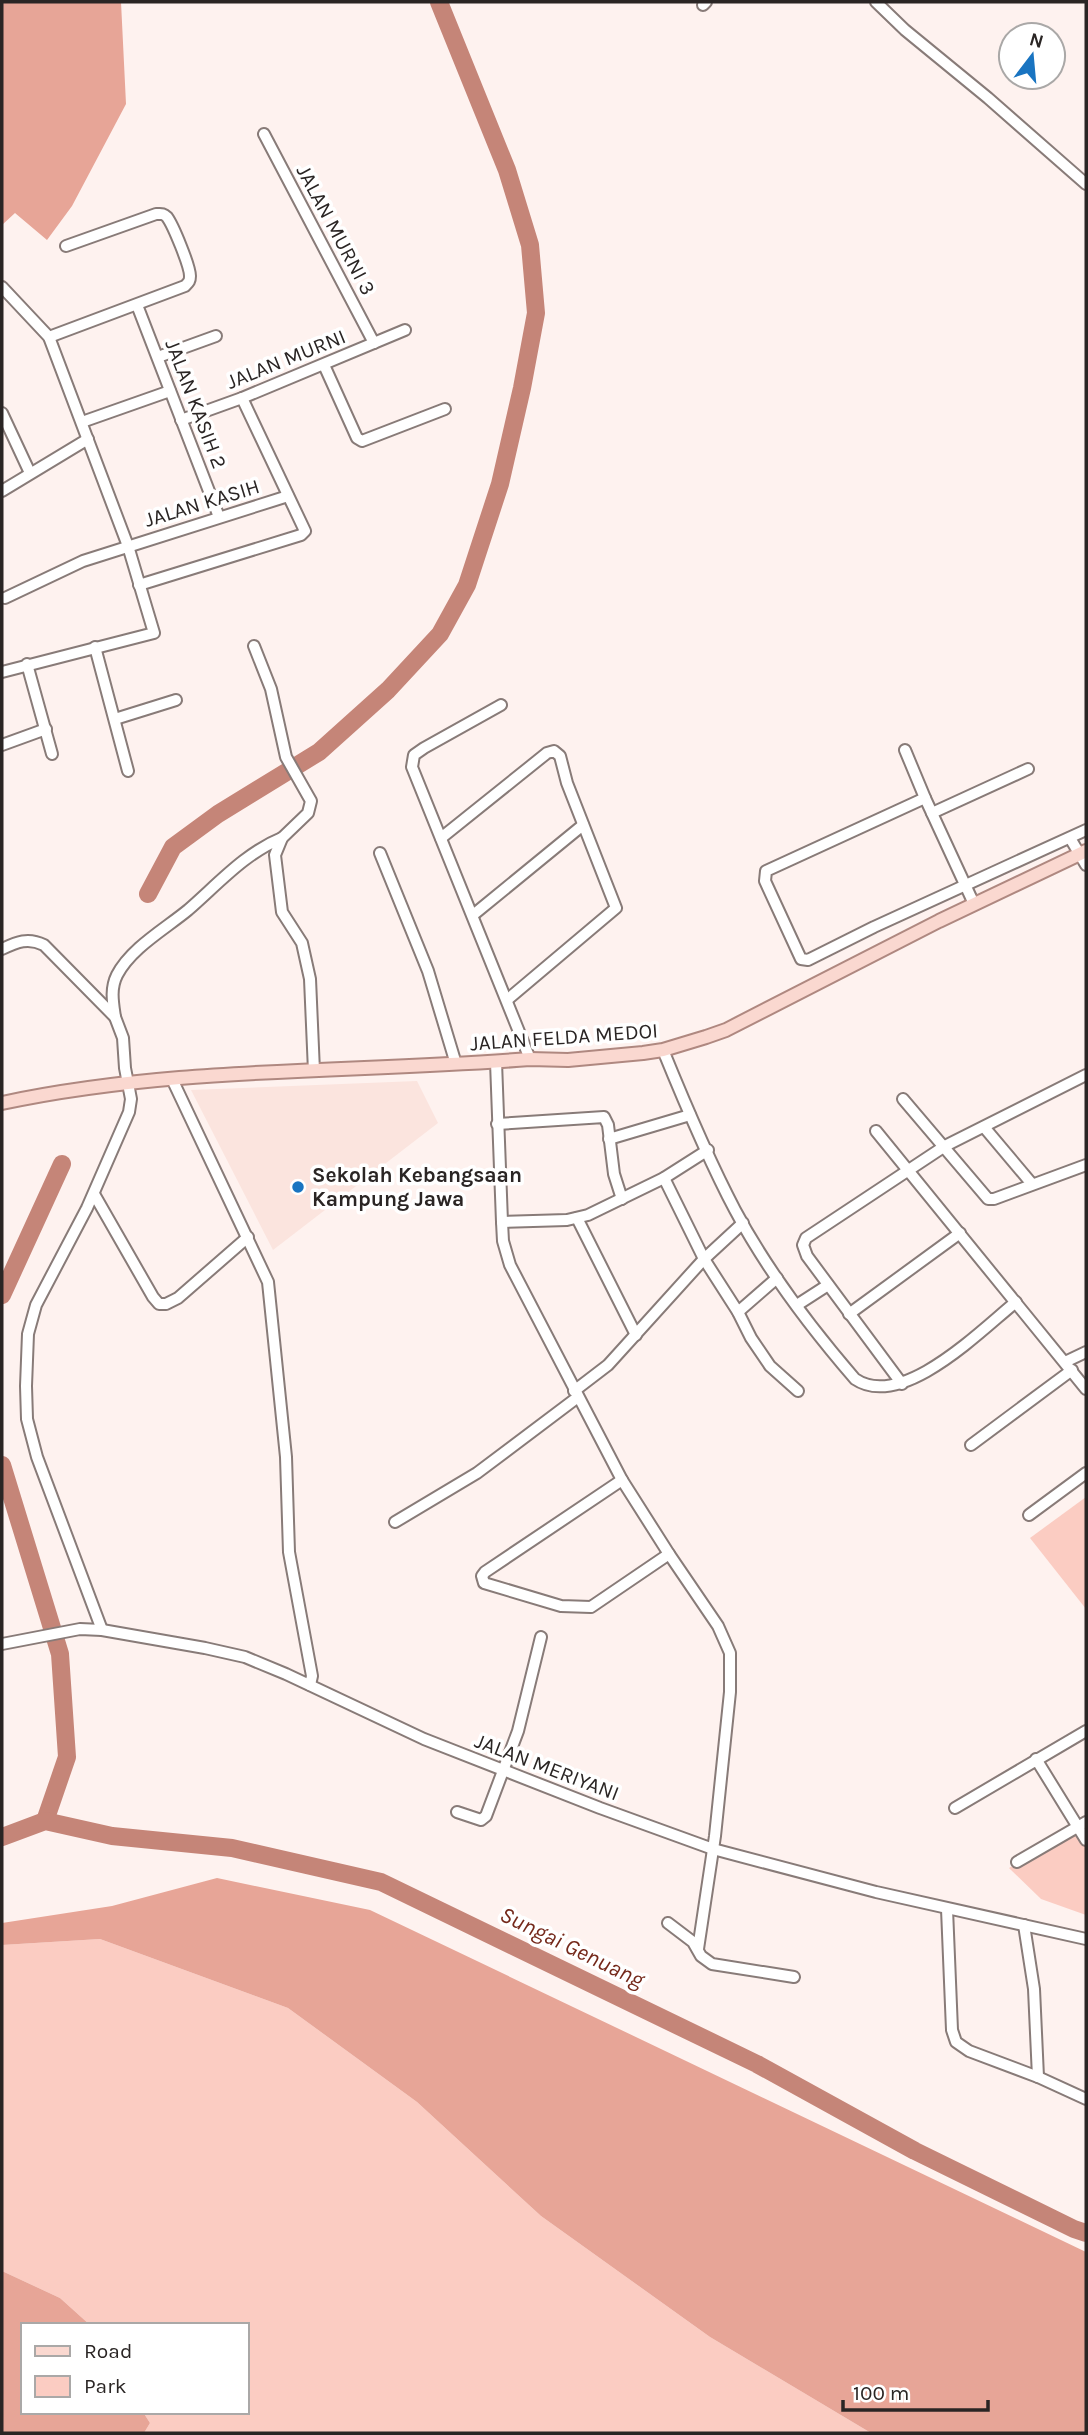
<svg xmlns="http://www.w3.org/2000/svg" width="1088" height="2435" font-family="Karla,sans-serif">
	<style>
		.built { fill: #fbe4de }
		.green { fill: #fbccc2 }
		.forest { fill: #e7a597 }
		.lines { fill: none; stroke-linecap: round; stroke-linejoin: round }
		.river { stroke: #c58578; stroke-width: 18 }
		.minor-casing { stroke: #887b78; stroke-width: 14 }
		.major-casing { stroke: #af8880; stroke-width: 16 }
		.minor { stroke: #fff; stroke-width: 10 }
		.major { stroke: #fad8d0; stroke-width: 12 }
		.poi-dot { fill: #1974c1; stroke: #fff; stroke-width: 2.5 }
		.labels { text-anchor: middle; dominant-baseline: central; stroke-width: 7; stroke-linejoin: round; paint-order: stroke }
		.street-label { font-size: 21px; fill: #2a2524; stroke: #fff }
		.poi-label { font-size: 21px; font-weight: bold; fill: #2a2524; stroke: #fff; text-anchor: start }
		.water-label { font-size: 23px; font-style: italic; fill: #74281a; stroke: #fff }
	</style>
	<rect width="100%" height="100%" fill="#fef2ef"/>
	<path class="built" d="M 417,1081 L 438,1123 L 273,1250 L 191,1090 Z"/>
	<g class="green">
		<path d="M 1086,1497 L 1086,1609 L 1030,1538 Z"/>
		<path d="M 1078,1826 L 1086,1840 L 1086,1915 L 1041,1899 L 1009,1868 Z"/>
		<path d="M 100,1939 L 288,2008 L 417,2102 L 541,2216 L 710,2337 L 871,2433 L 144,2433 L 150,2423 L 143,2412 L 247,2412 L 247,2325 L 90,2325 L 60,2298 L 2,2271 L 2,1945 Z"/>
	</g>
	<g class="forest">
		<path d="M 2,2 L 121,2 L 126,104 L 72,206 L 47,240 L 15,213 L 2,225 Z"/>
		<path d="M 217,1878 L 370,1910 L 1086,2252 L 1086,2433 L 871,2433 L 710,2337 L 541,2216 L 417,2102 L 288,2008 L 100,1939 L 2,1945 L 2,1923 L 112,1906 Z"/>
		<path d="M 2,2271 L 60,2298 L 90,2325 L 23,2325 L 23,2412 L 143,2412 L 150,2423 L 144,2433 L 2,2433 Z"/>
	</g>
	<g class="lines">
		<g class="river">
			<path d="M 148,894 L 173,847 L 218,814 L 319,752 L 388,690 L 440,634 L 467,585 L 500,484 L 522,388 L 536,313 L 530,245 L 507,170 L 439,2"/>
			<path d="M 2,1295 L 62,1164"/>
			<path d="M 2,1465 L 60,1654 L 67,1757 L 45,1821"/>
			<path d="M 2,1837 L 45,1821 L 112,1836 L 232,1848 L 381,1882 L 757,2064 L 915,2151 L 1074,2229 L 1086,2233"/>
		</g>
		<g class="minor-casing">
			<g id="minor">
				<path d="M 876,2 L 905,30 L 988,98 L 1086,184"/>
				<path d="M 703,5 L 706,2"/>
				<path d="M 264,134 L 374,343"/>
				<path d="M 2,287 L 49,337 L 128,546 L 154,633 L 2,672"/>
				<path d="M 137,305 L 219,517"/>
				<path d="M 49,337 L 185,286 C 189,282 190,281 190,276 C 190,266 173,225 167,217 C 163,213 161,214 156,214 L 66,246"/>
				<path d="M 158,357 L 216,336"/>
				<path d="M 324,365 L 357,438 L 362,441 L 445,409"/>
				<path d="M 2,413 L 30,473"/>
				<path d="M 181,420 L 242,398 L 405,330"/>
				<path d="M 82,422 L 170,391"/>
				<path d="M 2,491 L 88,439"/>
				<path d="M 139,585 L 301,535 L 305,531 L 242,398"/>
				<path d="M 5,598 L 83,561 L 288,496"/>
				<path d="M 254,646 L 271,689 L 286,757 L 311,801 L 308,813 L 282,838 L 275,855 L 282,912 L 302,943 L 310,979 L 314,1071"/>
				<path d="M 95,647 L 128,771"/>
				<path d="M 27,664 L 52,754"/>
				<path d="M 501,705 L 424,748 L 414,755 L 412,767 L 530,1059"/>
				<path d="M 115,719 L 176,700"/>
				<path d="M 2,745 L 46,729"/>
				<path d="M 905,750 L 925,798 L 974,904"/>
				<path d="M 925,798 L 766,871 L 765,881 L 801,959 L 808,960 L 874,927 L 1086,830"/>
				<path d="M 932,813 L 1028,769"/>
				<path d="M 441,838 L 547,753 L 554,751 L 560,756 L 567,783 L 616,908 L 507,1000"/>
				<path d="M 1070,838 L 1086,865"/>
				<path d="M 380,853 L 428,971 L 456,1064"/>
				<path d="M 473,915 L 583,825"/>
				<path d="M 2,949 C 17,942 28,937 44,945 L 115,1017 L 123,1038 L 125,1068 L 131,1099 L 129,1112 L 87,1208 L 36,1305 L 28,1334 L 26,1386 L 27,1419 L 37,1457 L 102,1630"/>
				<path d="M 115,1017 C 113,1003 110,989 117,975 C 131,948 165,929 188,910 C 218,884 245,853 282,838"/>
				<path d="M 663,1050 C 685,1104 708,1159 735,1210 C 767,1270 811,1328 855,1379 C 902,1411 981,1330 1016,1302"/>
				<path d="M 496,1062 L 502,1222 L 503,1241 L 510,1265 L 622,1480 L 669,1554 L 718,1626 L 730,1653 L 730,1692 L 715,1836 L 698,1949"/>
				<path d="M 172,1079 L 268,1282 L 286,1457 L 289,1552 L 312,1676 L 310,1685"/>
				<path d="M 903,1099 L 988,1199 L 994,1199 L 1086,1165"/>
				<path d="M 497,1124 L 604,1117 L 608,1125 L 614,1174 L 622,1199"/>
				<path d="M 984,1127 L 1032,1184"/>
				<path d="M 876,1131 L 1086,1389"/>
				<path d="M 609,1139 L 690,1115"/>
				<path d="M 664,1178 L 704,1259 L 738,1312 L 751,1338 L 770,1366 L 798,1391"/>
				<path d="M 94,1194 L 153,1297 L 159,1304 L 166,1304 L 178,1298 L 248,1237"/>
				<path d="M 577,1218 L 636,1335"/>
				<path d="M 502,1222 L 567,1220 L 588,1215 L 664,1178 L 708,1150"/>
				<path d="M 797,1305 L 828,1285"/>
				<path d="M 738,1312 L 777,1278"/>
				<path d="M 849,1314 L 960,1233"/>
				<path d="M 1065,1362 L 1086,1352"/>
				<path d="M 902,1384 L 807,1256 L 803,1245 L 806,1238 L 945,1146 L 1086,1075"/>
				<path d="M 574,1391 L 608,1365 L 704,1259 L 743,1223"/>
				<path d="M 971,1445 L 1072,1370"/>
				<path d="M 622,1480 L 485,1572 L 482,1576 L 484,1583 L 561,1606 L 591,1607 L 669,1554"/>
				<path d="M 1029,1515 L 1086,1473"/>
				<path d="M 395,1522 L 477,1473 L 578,1397"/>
				<path d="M 2,1644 L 80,1629 L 102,1630 L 205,1648 L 245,1657 L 286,1674 L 424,1739 L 600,1808 L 713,1849 L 876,1892 L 1086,1939"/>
				<path d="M 1036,1759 L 1086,1840"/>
				<path d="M 955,1808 L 1086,1731"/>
				<path d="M 457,1812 L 481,1820 L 486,1816 L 518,1731 L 541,1637"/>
				<path d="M 1017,1862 L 1086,1822"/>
				<path d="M 947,1909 L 952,2030 L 956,2042 L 969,2051 L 1038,2077 L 1086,2099"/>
				<path d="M 668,1923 L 693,1942 L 701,1956 L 712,1964 L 794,1977"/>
				<path d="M 1024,1925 L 1034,1989 L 1038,2077"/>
			</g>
		</g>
		<g class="major-casing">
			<path id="major" d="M 2,1103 C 175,1066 354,1073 530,1059 L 568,1060 L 643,1053 L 663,1050 L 706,1037 L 726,1030 L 939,921 L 1086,851"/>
		</g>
		<use href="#minor" class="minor"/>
		<use href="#major" class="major"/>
	</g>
	<circle class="poi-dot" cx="298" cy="1187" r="7"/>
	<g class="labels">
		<g class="street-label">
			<text transform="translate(336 230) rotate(62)">JALAN MURNI 3</text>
			<text transform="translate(286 359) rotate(-22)">JALAN MURNI</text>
			<text transform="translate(196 404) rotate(69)">JALAN KASIH 2</text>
			<text transform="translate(202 503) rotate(-17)">JALAN KASIH</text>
			<text transform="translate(564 1037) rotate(-4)">JALAN FELDA MEDOI</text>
			<text transform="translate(547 1767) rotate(21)">JALAN MERIYANI</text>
		</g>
		<g class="poi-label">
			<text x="312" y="1175">Sekolah Kebangsaan<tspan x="312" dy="24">Kampung Jawa</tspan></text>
		</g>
		<g class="water-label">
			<text transform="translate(572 1947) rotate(26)">Sungai Genuang</text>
		</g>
	</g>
	<rect width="1088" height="2435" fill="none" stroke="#2a2524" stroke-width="7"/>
	<rect x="21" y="2323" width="228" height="91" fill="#ffffff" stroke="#aaa8a7" stroke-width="2"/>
	<rect x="35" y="2346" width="35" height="10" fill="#fad8d0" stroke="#aaa8a7" stroke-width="2"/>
	<text x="84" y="2358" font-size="21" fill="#2a2524">Road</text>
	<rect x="35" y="2376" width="35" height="21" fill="#fbccc2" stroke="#aaa8a7" stroke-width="2"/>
	<text x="84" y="2393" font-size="21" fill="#2a2524">Park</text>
	<g transform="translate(1032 56) rotate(16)"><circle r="33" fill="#ffffff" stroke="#aaa8a7" stroke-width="2"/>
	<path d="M0-5L12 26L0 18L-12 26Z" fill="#1974c1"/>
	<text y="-10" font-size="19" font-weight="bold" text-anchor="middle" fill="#2a2524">N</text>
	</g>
	<path d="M843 2400v10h145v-10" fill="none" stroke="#2a2524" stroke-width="3.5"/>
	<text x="853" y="2400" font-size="21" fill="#2a2524" stroke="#ffffff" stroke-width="5" paint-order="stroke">100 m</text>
</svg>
